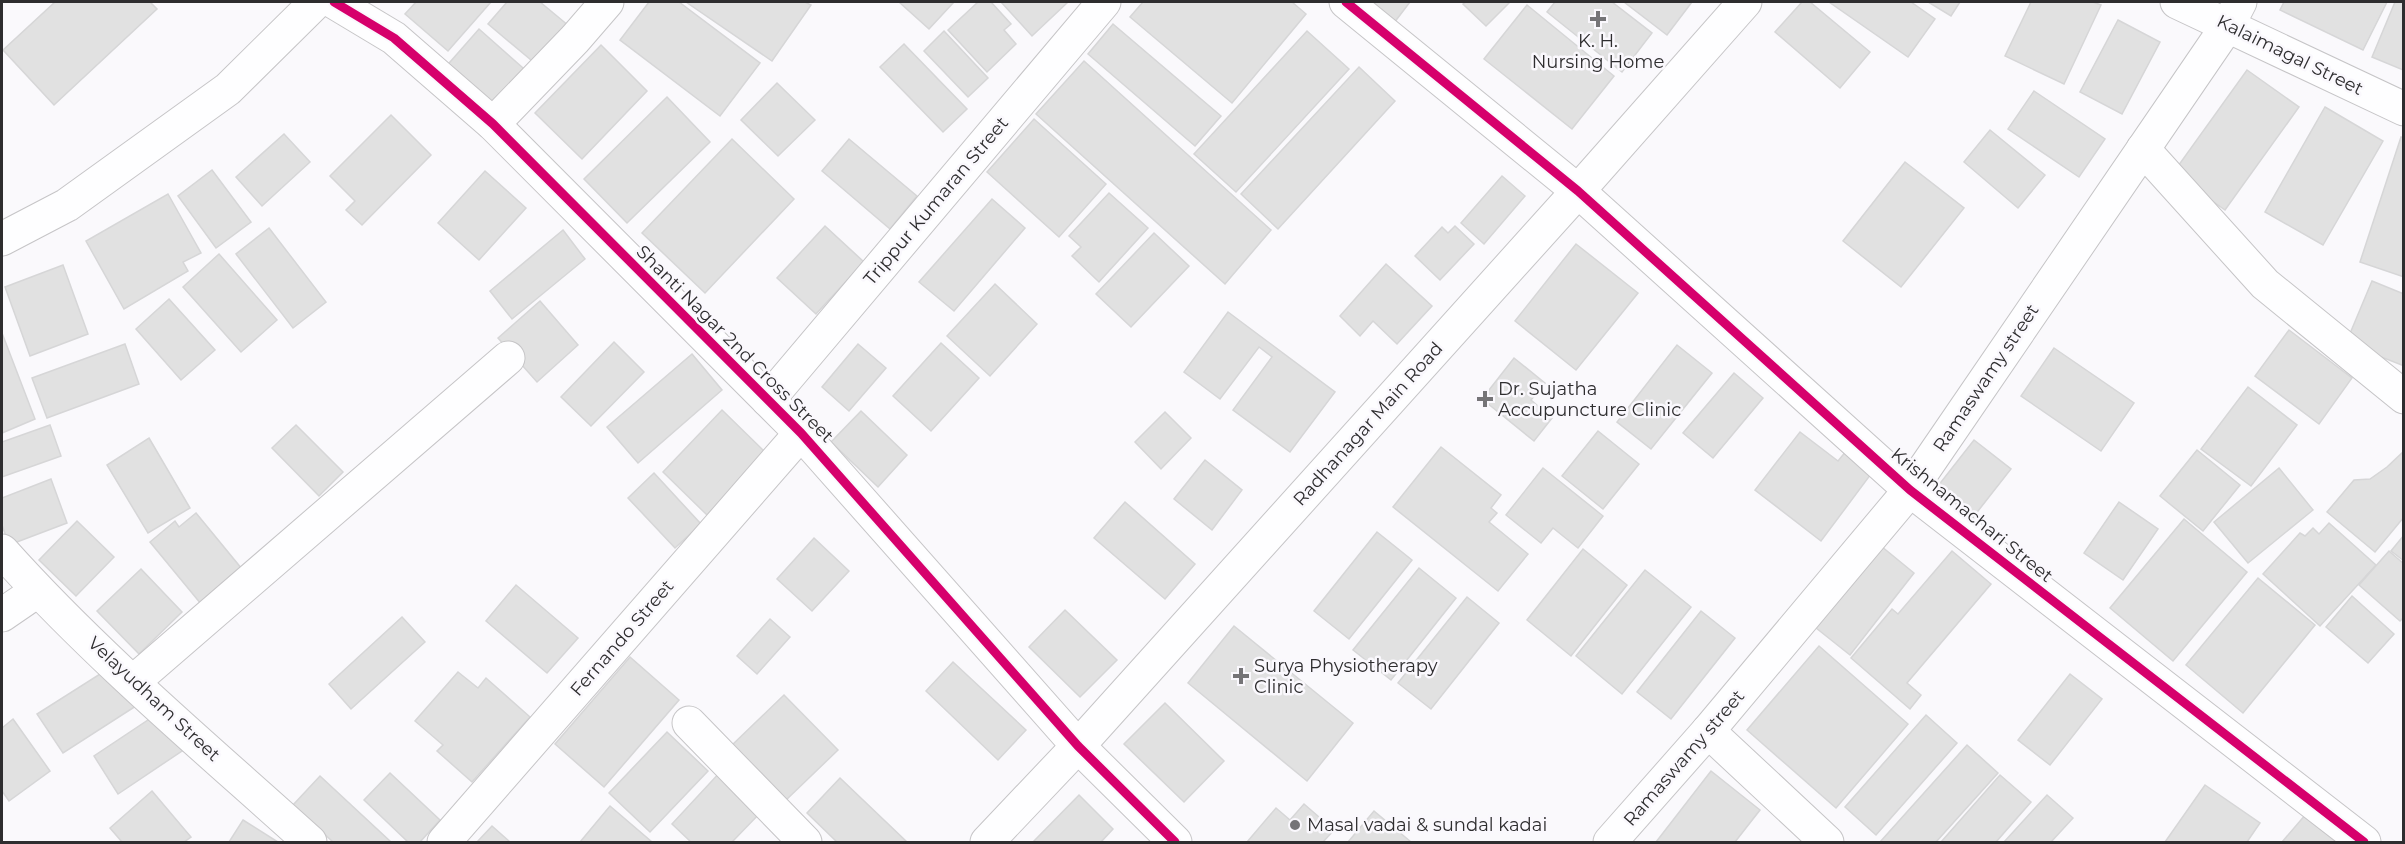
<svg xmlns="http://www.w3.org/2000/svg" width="2405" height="844" viewBox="0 0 2405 844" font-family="Montserrat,sans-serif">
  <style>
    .building { fill: #e1e1e1; stroke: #d6d6d7; stroke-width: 1.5 }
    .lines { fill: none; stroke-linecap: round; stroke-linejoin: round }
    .street-casing { stroke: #c6c5c7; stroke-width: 35 }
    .secondary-casing { stroke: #c6c5c7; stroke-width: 35 }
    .street { stroke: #fefeff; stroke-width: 33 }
    .secondary { stroke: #fefeff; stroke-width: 33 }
    .cycleway-casing { stroke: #faf8fd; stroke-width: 13 }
    .cycleway { stroke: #d6006c; stroke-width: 9 }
    .poi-dot { fill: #757477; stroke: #faf8fd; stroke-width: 2 }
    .labels { text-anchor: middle; stroke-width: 5; stroke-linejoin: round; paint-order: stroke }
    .poi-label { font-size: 18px; fill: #2e2d2f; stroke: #faf8fd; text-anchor: start }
    .street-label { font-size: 18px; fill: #2e2d2f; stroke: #faf8fd }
  </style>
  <rect width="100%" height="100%" fill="#faf9fc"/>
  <!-- building -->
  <g class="building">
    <path d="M55 2H150L157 9 54 105 3 50Z"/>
    <path d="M416 2H491L448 51 405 14Z"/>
    <path d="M507 2H540L569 26 537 65 488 24Z"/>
    <path d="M649 2H679L760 63 720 116 620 40Z"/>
    <path d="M686 2H805L811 5 772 61Z"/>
    <path d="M899 2H954L929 29Z"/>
    <path d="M978 2H991L1011 24 1004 30 1016 44 987 72 948 30Z"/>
    <path d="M1001 2H1068L1032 36Z"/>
    <path d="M1143 2H1292L1306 14 1232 103 1130 17Z"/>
    <path d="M1365 2H1410L1394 23Z"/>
    <path d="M1466 2H1510L1486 26 1463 4Z"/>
    <path d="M1555 2H1612L1652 33 1622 72 1547 12Z"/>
    <path d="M1624 2H1692L1667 35Z"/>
    <path d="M1802 2H1810L1870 52 1840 88 1775 32Z"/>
    <path d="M1829 2H1911L1935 19 1908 57Z"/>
    <path d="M1928 2H1960L1951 16Z"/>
    <path d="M2031 2H2093L2101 5 2064 84 2005 56Z"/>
    <path d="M2284 2H2387L2363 50 2280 10Z"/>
    <path d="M2395 2H2404L2403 70 2372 57Z"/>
    <path d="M1527 5 1614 76 1572 129 1484 59Z"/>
    <path d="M2118 20 2160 42 2122 114 2080 92Z"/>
    <path d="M1113 24 1221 116 1195 146 1088 54Z"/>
    <path d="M479 29 531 75 495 116 443 70Z"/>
    <path d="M944 31 988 78 968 97 924 51Z"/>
    <path d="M1307 31 1349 69 1236 192 1194 154Z"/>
    <path d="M904 44 967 109 943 132 880 67Z"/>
    <path d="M601 45 647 91 582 159 535 113Z"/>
    <path d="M1084 61 1271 230 1225 284 1036 114Z"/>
    <path d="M1359 67 1395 101 1278 229 1241 194Z"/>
    <path d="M2247 70 2299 107 2225 210 2173 173Z"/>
    <path d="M777 83 815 120 778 156 741 120Z"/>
    <path d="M2034 91 2105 139 2079 177 2008 129Z"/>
    <path d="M667 97 710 142 627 223 584 179Z"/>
    <path d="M2325 107 2383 141 2323 245 2265 212Z"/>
    <path d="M391 115 431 155 362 225 346 210 355 201 330 176Z"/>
    <path d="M1034 119 1106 184 1059 237 987 172Z"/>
    <path d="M1990 130 2045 175 2018 208 1964 162Z"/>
    <path d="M284 134 310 162 262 206 236 177Z"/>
    <path d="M2401 137 2404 138V277L2360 262Z"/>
    <path d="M732 139 794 199 705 293 642 233Z"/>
    <path d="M849 139 917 196 890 229 822 171Z"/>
    <path d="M1905 162 1964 208 1901 287 1843 241Z"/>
    <path d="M212 170 251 222 216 248 178 196Z"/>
    <path d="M485 171 526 208 479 260 438 223Z"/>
    <path d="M1502 176 1525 196 1484 244 1461 223Z"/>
    <path d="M1109 193 1148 228 1099 282 1072 256 1081 247 1069 236Z"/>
    <path d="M168 194 201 253 183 262 188 271 124 309 86 241Z"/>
    <path d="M992 199 1025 228 954 311 919 282Z"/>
    <path d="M825 226 864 262 816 314 777 278Z"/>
    <path d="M1455 226 1474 244 1440 280 1415 256 1442 227 1448 233Z"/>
    <path d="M269 228 326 302 293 328 236 254Z"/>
    <path d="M563 230 585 259 512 319 490 291Z"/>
    <path d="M1154 233 1189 266 1131 327 1096 294Z"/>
    <path d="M1576 244 1638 293 1576 370 1515 321Z"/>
    <path d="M219 254 277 320 241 352 183 287Z"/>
    <path d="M1386 264 1432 306 1397 344 1373 321 1360 336 1340 316Z"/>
    <path d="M63 265 88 334 30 356 5 287Z"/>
    <path d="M2372 281 2404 294V366L2346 343Z"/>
    <path d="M995 284 1037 324 990 376 947 336Z"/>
    <path d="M169 299 215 350 181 380 136 329Z"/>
    <path d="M540 301 578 345 537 382 498 338Z"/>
    <path d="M1228 312 1335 392 1290 452 1233 410 1272 357 1259 347 1220 399 1184 372Z"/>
    <path d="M2289 330 2352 378 2319 424 2255 376Z"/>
    <path d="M2 333 35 419 2 433Z"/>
    <path d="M614 342 644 372 591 426 561 397Z"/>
    <path d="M941 343 979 378 931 431 893 396Z"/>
    <path d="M125 344 139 384 47 418 32 378Z"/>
    <path d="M858 344 886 368 849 411 822 387Z"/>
    <path d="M1677 345 1712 373 1651 449 1617 422Z"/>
    <path d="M2054 348 2134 403 2101 451 2021 396Z"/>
    <path d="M692 354 722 390 638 463 607 427Z"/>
    <path d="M1514 358 1545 383 1531 400 1552 418 1534 441 1482 399Z"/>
    <path d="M1734 373 1763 398 1713 458 1683 433Z"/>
    <path d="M2248 387 2297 425 2251 486 2201 449Z"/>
    <path d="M722 410 766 453 707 515 663 472Z"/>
    <path d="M861 411 907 455 878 487 831 442Z"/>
    <path d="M1165 412 1191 438 1161 469 1135 442Z"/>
    <path d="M50 425 61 456 2 477V442Z"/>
    <path d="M296 425 343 472 319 496 272 448Z"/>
    <path d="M1598 431 1639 464 1603 509 1562 476Z"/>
    <path d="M1800 432 1838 461 1851 445 1877 466 1821 541 1755 490Z"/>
    <path d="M149 438 190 508 148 533 107 465Z"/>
    <path d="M1974 440 2011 469 1967 525 1930 496Z"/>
    <path d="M1441 447 1501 495 1491 508 1497 513 1489 522 1528 554 1498 591 1393 507Z"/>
    <path d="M2197 450 2240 485 2203 531 2160 496Z"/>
    <path d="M2404 451V517L2375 552 2327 512 2354 480 2370 479 2387 467Z"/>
    <path d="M1205 460 1242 490 1212 530 1174 499Z"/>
    <path d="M1543 468 1603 516 1578 548 1553 528 1541 543 1506 515Z"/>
    <path d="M2279 468 2313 510 2248 563 2214 522Z"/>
    <path d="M654 473 701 524 675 548 628 498Z"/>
    <path d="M51 479 67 523 9 545 2 525V498Z"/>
    <path d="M1125 502 1195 564 1165 599 1094 538Z"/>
    <path d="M2119 502 2158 529 2123 580 2084 553Z"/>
    <path d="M196 513 242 569 201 604 150 542 175 521 179 527Z"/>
    <path d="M2184 519 2247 572 2173 661 2110 608Z"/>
    <path d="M77 521 114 557 76 596 39 560Z"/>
    <path d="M2329 523 2376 565 2320 626 2263 574 2300 533 2305 536 2313 528 2319 534Z"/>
    <path d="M1377 532 1412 560 1349 639 1314 611Z"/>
    <path d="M2404 535V561L2391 551Z"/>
    <path d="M814 538 849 571 812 611 777 579Z"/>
    <path d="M1881 546 1914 573 1850 655 1816 628Z"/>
    <path d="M1583 549 1627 585 1571 656 1527 620Z"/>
    <path d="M1952 551 1991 584 1907 683 1921 695 1910 709 1851 658 1892 609 1898 614Z"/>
    <path d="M2389 551 2404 564V617L2400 621 2359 585Z"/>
    <path d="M1419 568 1456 598 1391 680 1353 650Z"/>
    <path d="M141 569 182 612 139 654 97 611Z"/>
    <path d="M1645 570 1691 607 1622 694 1576 656Z"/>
    <path d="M2258 578 2315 625 2243 713 2186 665Z"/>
    <path d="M516 585 578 638 547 673 486 621Z"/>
    <path d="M2352 596 2394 634 2368 663 2326 627Z"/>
    <path d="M1467 597 1499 623 1431 709 1398 683Z"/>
    <path d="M1065 610 1117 660 1080 697 1029 647Z"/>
    <path d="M1701 611 1735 638 1671 719 1637 692Z"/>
    <path d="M402 617 425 642 351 709 329 684Z"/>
    <path d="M770 619 790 637 757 674 737 656Z"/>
    <path d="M1234 626 1353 723 1307 781 1188 683Z"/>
    <path d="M1819 646 1908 724 1836 808 1747 730Z"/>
    <path d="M630 657 679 700 604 787 555 744Z"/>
    <path d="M953 662 1026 730 998 760 926 691Z"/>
    <path d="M111 667 136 706 63 753 37 714Z"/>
    <path d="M458 672 478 688 486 678 530 717 472 782 437 751 443 745 415 721Z"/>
    <path d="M2070 674 2102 699 2050 765 2018 740Z"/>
    <path d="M784 695 838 750 784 802 730 747Z"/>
    <path d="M1165 703 1224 761 1184 802 1124 744Z"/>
    <path d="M160 712 185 749 118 794 94 756Z"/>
    <path d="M1926 715 1957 743 1876 835 1845 807Z"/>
    <path d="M13 719 50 771 9 801 2 791V728Z"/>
    <path d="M667 732 708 771 650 832 609 793Z"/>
    <path d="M1967 745 1998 773 1936 842H1880Z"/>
    <path d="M722 770 763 810 732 842H691L672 824Z"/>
    <path d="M1711 771 1760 810 1735 842H1656Z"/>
    <path d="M390 773 440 820 420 842H408L364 800Z"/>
    <path d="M2000 775 2031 802 1996 842H1941Z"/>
    <path d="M320 776 391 842H333L293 805Z"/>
    <path d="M840 778 907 842H837L807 813Z"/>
    <path d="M2205 785 2260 823 2247 842H2165Z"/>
    <path d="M152 791 191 837 184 842H122L110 828Z"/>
    <path d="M1079 795 1113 829 1101 842H1033Z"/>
    <path d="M2047 795 2073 818 2051 842H2004Z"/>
    <path d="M1304 804 1334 830 1323 842H1247L1276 808 1290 820Z"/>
    <path d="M610 806 652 842H580Z"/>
    <path d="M1374 811 1411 842H1348Z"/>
    <path d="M2306 814 2341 842H2282Z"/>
    <path d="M243 820 278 842H229Z"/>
    <path d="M492 826 510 842H477Z"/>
  </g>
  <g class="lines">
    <defs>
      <g id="street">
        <path d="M1346 2 1578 191 1910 490 2364 842"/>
        <path d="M2177 2 2404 109"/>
        <path d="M493 124 575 39 607 2"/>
        <path d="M2143 149 2265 284 2404 397"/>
        <path d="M768 400 1104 2"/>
        <path d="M2 551C96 656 206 748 310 842"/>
        <path d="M2 615 37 591"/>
        <path d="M133 682 508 358"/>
        <path d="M689 723 805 842"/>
        <path d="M1708 731 1827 842"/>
        <path d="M444 842 801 433"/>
        <path d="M987 842 1078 746"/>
        <path d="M1610 842 1708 731 1910 490 2228 25 2240 2"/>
      </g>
      <g id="secondary">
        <path d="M334 2 394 38 493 124 801 433 1078 746 1175 842"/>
        <path d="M2 239 67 205 228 89 316 2"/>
        <path d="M1078 746 1578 191 1745 2"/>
      </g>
    </defs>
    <!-- street casing -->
    <use href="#street" class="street-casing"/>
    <!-- secondary casing -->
    <use href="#secondary" class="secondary-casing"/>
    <!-- street -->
    <use href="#street" class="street"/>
    <!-- secondary -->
    <use href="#secondary" class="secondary"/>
    <defs>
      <g id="cycleway">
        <path d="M334 2 394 38 493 124 801 433 1078 746 1175 842"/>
        <path d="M1346 2 1578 191 1910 490 2364 842"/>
      </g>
    </defs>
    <!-- cycleway casing -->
    <use href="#cycleway" class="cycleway-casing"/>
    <!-- cycleway -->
    <use href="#cycleway" class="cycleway"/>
  </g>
  <!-- markers -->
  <g class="poi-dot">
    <path d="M1595 10h6v6h6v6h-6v6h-6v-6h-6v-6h6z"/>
    <path d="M1482 390h6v6h6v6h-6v6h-6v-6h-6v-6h6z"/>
    <path d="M1238 667h6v6h6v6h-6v6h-6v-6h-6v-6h6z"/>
    <circle cx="1295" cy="825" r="6"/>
  </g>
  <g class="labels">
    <!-- poi labels -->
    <g class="poi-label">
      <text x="1598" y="47" text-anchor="middle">K. H.<tspan x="1598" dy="21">Nursing Home</tspan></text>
      <text x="1498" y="395">Dr. Sujatha<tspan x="1498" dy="21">Accupuncture Clinic</tspan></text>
      <text x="1254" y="672">Surya Physiotherapy<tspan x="1254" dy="21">Clinic</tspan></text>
      <text x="1307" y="831">Masal vadai &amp; sundal kadai</text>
    </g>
    <!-- street labels -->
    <g class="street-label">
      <text transform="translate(2290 55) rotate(26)" y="6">Kalaimagal Street</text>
      <text transform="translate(936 201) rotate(-50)" y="6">Trippur Kumaran Street</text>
      <text transform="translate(735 344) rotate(45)" y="6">Shanti Nagar 2nd Cross Street</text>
      <text transform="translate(1986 378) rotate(-56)" y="6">Ramaswamy street</text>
      <text transform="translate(1368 424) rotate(-48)" y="6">Radhanagar Main Road</text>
      <text transform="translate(1972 515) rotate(39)" y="6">Krishnamachari Street</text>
      <text transform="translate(622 638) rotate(-49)" y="6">Fernando Street</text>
      <text transform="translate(154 699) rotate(43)" y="6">Velayudham Street</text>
      <text transform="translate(1684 758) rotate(-49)" y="6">Ramaswamy street</text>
    </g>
  </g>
  <!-- border -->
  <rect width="2405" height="844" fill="none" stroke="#2e2d2f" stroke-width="6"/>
</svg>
